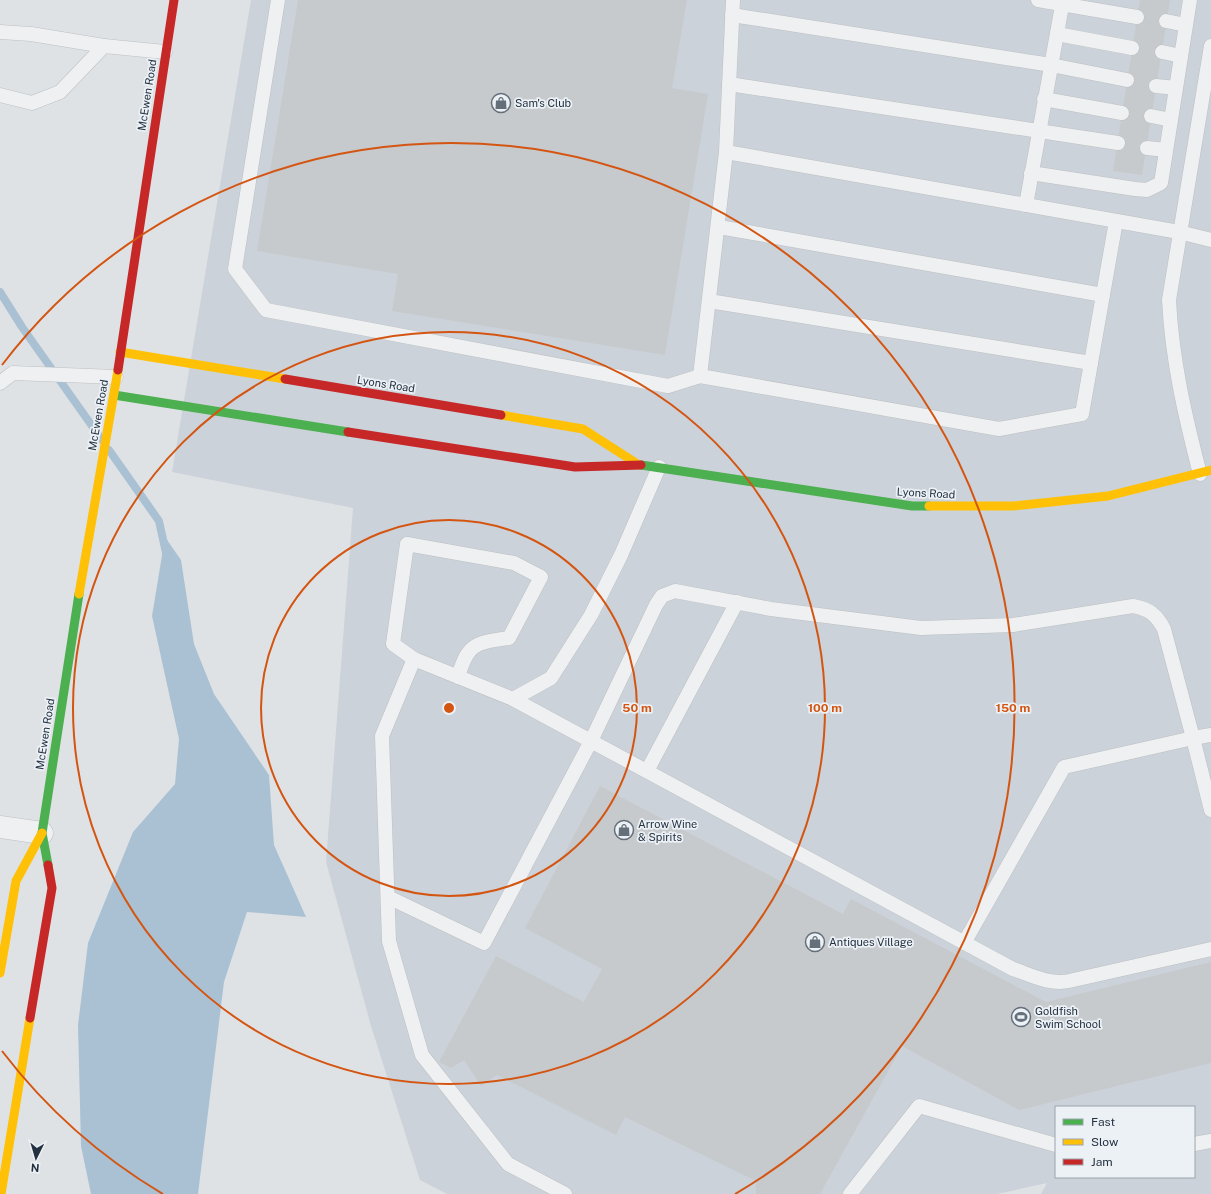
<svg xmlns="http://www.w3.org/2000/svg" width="1211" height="1194" viewBox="0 0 1211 1194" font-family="'Public Sans',sans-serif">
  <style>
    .built { fill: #ccd2d9; fill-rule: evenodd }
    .water { fill: #aac1d4 }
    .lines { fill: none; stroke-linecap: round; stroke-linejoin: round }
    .stream { stroke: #aac1d4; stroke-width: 8 }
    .building { fill: #c7cacd }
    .lane-casing { stroke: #bdc0c3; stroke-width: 15 }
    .street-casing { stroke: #bdc0c3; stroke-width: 23 }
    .lane { stroke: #eef0f2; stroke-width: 14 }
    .street { stroke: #eef0f2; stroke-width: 22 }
    .fast { stroke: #4caf50; stroke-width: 9 }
    .slow { stroke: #ffc107; stroke-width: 9 }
    .jam { stroke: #c62828; stroke-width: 9 }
    .ring { fill: none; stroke: #d45511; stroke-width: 2 }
    .labels { text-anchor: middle; stroke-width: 3.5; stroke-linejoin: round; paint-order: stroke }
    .street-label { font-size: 11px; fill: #243140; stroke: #ecf1f6 }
    .poi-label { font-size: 11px; fill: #243140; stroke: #ecf1f6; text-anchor: start }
    .centre { fill: #d45511; stroke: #ecf1f6; stroke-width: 2 }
    .ring-label { font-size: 12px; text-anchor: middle; font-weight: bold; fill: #d45511; stroke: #ecf1f6; stroke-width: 3.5; stroke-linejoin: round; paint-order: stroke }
  </style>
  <rect width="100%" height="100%" fill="#dfe2e5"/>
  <!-- built -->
  <path class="built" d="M251 0H1211V1194H1041L1047 1183 997 1194H447L420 1180 371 1026 326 862 353 508 172 472ZM1056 1107H1194V1177H1056Z"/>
  <!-- water -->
  <path class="water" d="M165 537 181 560 194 644 214 694 269 775 274 845 306 917 247 912 224 982 198 1194H91L81 1146 78 1025 88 943 133 832 175 784 179 739 152 616Z"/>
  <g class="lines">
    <!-- stream -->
    <g class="stream">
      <path d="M0 292 22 327 102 440"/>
      <path d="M109 450 159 521 166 553"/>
    </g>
  </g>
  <!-- building -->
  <g class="building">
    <path d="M298 0H687L672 88 708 94 665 355 392 311 398 274 257 251Z"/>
    <path d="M1140 0H1170L1142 175 1113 171Z"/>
    <path d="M600 786 843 914 851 899 1046 1002 1211 962V1063L1019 1110 902 1046 820 1194H756V1181L625 1117 616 1135 497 1075 481 1086 464 1060 451 1068 439 1062 496 956 584 1002 602 969 525 928Z"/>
  </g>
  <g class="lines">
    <defs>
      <g id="lane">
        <path d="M278 0 235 269 266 310 668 386 700 376 999 429 1082 414 1116 221"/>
        <path d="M733 0 726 152 1179 232 1211 240"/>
        <path d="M1038 0 1137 17"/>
        <path d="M732 15 1051 65 1127 80"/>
        <path d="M1166 21 1186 25"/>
        <path d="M0 32 31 34 104 46 165 52"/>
        <path d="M1057 34 1132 48"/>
        <path d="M1162 52 1181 56"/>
        <path d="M729 84 1118 143"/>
        <path d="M1156 86 1176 88"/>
        <path d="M0 95 32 103 60 92 104 46"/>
        <path d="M1044 99 1122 113"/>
        <path d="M1151 116 1171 120"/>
        <path d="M1147 148 1166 150"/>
        <path d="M1031 173 1135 189 1147 190 1161 183 1190 0"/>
        <path d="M1026 205 1063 0"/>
        <path d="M719 227 1103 295"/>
        <path d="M709 301 1091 363"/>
        <path d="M700 376 726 152"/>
        <path d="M0 383 13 373 116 377"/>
        <path d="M1200 474C1185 416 1172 360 1169 300L1211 46"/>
        <path d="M414 659 393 644 407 544 514 563 541 577 509 638C475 643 468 643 458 677"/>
        <path d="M513 699 1013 969C1031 975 1049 985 1069 981L1211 949"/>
        <path d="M1211 735 1193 738 1211 810"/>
        <path d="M647 771 737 602"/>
        <path d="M388 897 484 943 591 741 656 605 662 596 675 591 771 609 921 628 1013 625 1133 606C1149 609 1156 614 1164 629L1193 738 1064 767 964 943"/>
        <path d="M1194 1144 1211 1141"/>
        <path d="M565 1194 508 1164 422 1055 389 941 382 736 414 659 513 699 551 678 591 615 621 555 659 467"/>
        <path d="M850 1194 919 1106 1056 1145"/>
      </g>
      <path id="street" d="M0 827 42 833"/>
    </defs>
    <!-- lane casing -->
    <use href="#lane" class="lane-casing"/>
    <!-- street casing -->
    <use href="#street" class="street-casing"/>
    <!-- lane -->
    <use href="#lane" class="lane"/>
    <!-- street -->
    <use href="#street" class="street"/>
    <!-- fast -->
    <g class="fast">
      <path d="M114 395 348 432"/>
      <path d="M641 465 912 506H929"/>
      <path d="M48 865 42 833 79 594"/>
    </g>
    <!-- slow -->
    <g class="slow">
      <path d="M120 352 285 379"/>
      <path d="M501 415 583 429 639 465"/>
      <path d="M929 506H1013L1108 496 1211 470"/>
      <path d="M79 594 118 370"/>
      <path d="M0 973 16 881 42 833"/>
      <path d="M1 1194 30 1018"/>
    </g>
    <!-- jam -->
    <g class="jam">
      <path d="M118 370 174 0"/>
      <path d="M285 379 501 415"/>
      <path d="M348 432 575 467 641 465"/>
      <path d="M30 1018 52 888 48 865"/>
    </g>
  </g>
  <!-- distance rings -->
  <g class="ring">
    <circle cx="449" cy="708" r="188"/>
    <circle cx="449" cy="708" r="376"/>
    <path d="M163 1194A564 564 0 0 1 2 1051M2 365A564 564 0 1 1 735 1194"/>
  </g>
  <!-- icons -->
  <defs>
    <symbol id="shop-ring" viewBox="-11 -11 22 22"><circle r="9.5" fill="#ecf1f6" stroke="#656f7a" stroke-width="1.5"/><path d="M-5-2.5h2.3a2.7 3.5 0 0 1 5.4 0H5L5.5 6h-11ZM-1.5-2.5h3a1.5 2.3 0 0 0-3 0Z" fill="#656f7a"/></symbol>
    <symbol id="stadium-ring" viewBox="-11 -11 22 22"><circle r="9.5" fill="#ecf1f6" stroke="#656f7a" stroke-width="1.5"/><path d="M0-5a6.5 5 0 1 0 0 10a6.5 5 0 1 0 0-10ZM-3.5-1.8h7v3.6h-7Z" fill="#656f7a"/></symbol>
  </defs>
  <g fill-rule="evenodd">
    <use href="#shop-ring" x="490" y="92" width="22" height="22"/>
    <use href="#shop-ring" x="613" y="819" width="22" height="22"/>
    <use href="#shop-ring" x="804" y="931" width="22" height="22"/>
    <use href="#stadium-ring" x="1010" y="1006" width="22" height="22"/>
  </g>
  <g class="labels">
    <!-- street labels -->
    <g class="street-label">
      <text transform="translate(147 95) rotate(-81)" y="4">McEwen Road</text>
      <text transform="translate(386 384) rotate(9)" y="4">Lyons Road</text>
      <text transform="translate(98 415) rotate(-80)" y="4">McEwen Road</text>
      <text transform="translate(926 493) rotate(3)" y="4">Lyons Road</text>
      <text transform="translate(45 734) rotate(-81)" y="4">McEwen Road</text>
    </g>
    <!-- poi labels -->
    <g class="poi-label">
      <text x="515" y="107">Sam's Club</text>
      <text x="638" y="828">Arrow Wine<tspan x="638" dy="13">&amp; Spirits</tspan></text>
      <text x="829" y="946">Antiques Village</text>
      <text x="1035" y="1015">Goldfish<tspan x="1035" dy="13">Swim School</tspan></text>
    </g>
  </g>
  <circle cx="449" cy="708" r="6" class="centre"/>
  <g class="ring-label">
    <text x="637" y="712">50 m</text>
    <text x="825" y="712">100 m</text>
    <text x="1013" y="712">150 m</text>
  </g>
  <!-- legend -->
  <rect x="1055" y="1106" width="140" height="72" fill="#ecf1f6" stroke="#9ca4ad"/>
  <rect x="1063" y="1119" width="20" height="6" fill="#4caf50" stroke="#9ca4ad"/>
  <text x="1091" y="1126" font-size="12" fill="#243140">Fast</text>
  <rect x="1063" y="1139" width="20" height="6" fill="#ffc107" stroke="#9ca4ad"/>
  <text x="1091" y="1146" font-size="12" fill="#243140">Slow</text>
  <rect x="1063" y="1159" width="20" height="6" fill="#c62828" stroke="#9ca4ad"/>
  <text x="1091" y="1166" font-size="12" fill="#243140">Jam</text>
  <!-- north arrow -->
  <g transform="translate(36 1158) rotate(185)" stroke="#ecf1f6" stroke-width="3" paint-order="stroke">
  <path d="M0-3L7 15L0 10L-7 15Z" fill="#243140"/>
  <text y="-6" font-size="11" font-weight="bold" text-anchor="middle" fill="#243140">N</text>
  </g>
</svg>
